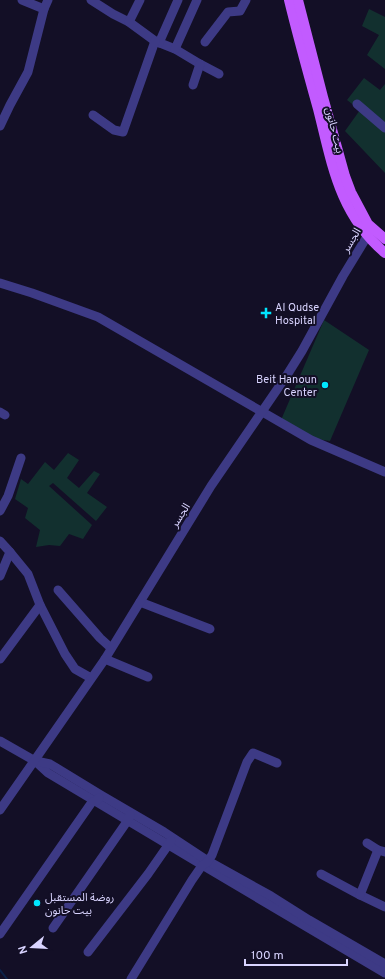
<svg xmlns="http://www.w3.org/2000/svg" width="385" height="979" viewBox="0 0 385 979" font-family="Overpass,'Noto Sans Arabic',sans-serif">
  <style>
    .green { fill: #12302f }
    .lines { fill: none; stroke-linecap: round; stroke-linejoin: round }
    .stream { stroke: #0c2248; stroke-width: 2 }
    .minor { stroke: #3d3a85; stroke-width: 9 }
    .major { stroke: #c25bff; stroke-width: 10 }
    .poi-dot { fill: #00e5ff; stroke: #130f26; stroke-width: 1.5 }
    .labels { text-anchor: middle; stroke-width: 4; stroke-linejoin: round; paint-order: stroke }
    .street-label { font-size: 11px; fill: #d9d4ff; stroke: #130f26 }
    .poi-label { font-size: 11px; fill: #d9d4ff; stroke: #130f26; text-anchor: start }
  </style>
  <rect width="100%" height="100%" fill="#130f26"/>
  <!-- green -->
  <g class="green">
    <path d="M369 9 385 17V69L367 55 379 35 362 26Z"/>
    <path d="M364 78 380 90 385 84V173L345 131 360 110 347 100Z"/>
    <path d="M324 320 369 350 330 441 316 439 281 420Z"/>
    <path d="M68 453 79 460 67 478 79 488 94 471 100 474 87 493 107 507 96 521 53 483 49 486 92 525 83 539 69 534 60 546 49 545 36 547 40 530 25 518 28 508 15 499 21 479 28 484 45 462 54 470Z"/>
  </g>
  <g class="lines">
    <!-- stream -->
    <path class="stream" d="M0 970 7 979"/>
    <!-- minor -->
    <g class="minor">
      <path d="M22 0 44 9"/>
      <path d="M91 0 113 14 129 22 155 41 175 49 200 64 219 74"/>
      <path d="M129 22 140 0"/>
      <path d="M205 42 228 12 240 11 246 0"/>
      <path d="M159 43 178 0"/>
      <path d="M175 49 197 0"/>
      <path d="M193 85 200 64"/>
      <path d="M357 104 385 128"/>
      <path d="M93 115 114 130 123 132 155 41"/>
      <path d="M0 126 10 105 28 72 44 9 48 0"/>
      <path d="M0 283 32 293 98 317 311 440 385 472"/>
      <path d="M0 412 5 415"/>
      <path d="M0 511 8 496 21 458"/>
      <path d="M0 541 10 552 0 576"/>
      <path d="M10 552 28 574 40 605 65 654 75 669 91 678"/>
      <path d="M58 590 100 638 111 648"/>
      <path d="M140 602 210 629"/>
      <path d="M0 659 40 605"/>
      <path d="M105 659 148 677"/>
      <path d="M0 741 35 761 48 773 197 862 385 973"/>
      <path d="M36 761 50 764 101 795 164 832 208 861 271 896 309 920 385 964"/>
      <path d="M0 810 105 659 211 486 287 375 302 351 343 276 371 230"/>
      <path d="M367 843 378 850"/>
      <path d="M321 874 360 895 385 907"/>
      <path d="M360 895 378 850 385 852"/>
      <path d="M53 928 126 823 130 815"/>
      <path d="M0 934 92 802 96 801 99 798"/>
      <path d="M88 952 148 874 171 841"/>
      <path d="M131 979 192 880 201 867 208 861 212 855 247 762 253 753 277 763"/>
    </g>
    <!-- major -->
    <g class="major">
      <path d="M289 0C298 37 308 73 318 109 332 164 339 214 385 253"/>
      <path d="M298 0 323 97 345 176 351 192 368 224 385 239"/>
    </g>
  </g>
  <!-- markers -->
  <g class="poi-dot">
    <path d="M264 307h4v4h4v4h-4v4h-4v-4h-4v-4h4z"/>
    <circle cx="325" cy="385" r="4"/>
    <circle cx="37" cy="903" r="4"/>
  </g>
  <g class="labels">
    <!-- street labels -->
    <g class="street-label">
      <text transform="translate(335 130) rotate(76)" y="4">بيت حانون</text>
      <text transform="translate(351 240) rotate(-59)" y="4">الجسر</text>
      <text transform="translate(180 515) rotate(-58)" y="4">الجسر</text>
    </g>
    <!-- poi labels -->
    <g class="poi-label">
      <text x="275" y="311">Al Qudse<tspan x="275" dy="13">Hospital</tspan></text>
      <text x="317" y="383" text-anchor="end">Beit Hanoun<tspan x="317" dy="13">Center</tspan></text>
      <text x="45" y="901">روضة المستقبل<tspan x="45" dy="13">بيت حانون</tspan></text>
    </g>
  </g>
  <!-- north arrow -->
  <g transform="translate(32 947) rotate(252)" stroke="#130f26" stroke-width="3" paint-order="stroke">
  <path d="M0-3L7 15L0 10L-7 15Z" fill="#d9d4ff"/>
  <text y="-6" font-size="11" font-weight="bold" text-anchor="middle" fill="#d9d4ff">N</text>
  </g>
  <!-- scale -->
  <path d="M245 959v6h102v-6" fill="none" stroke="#d9d4ff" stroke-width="2"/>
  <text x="251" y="959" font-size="12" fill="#d9d4ff" stroke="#130f26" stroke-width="3" paint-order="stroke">100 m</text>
</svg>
